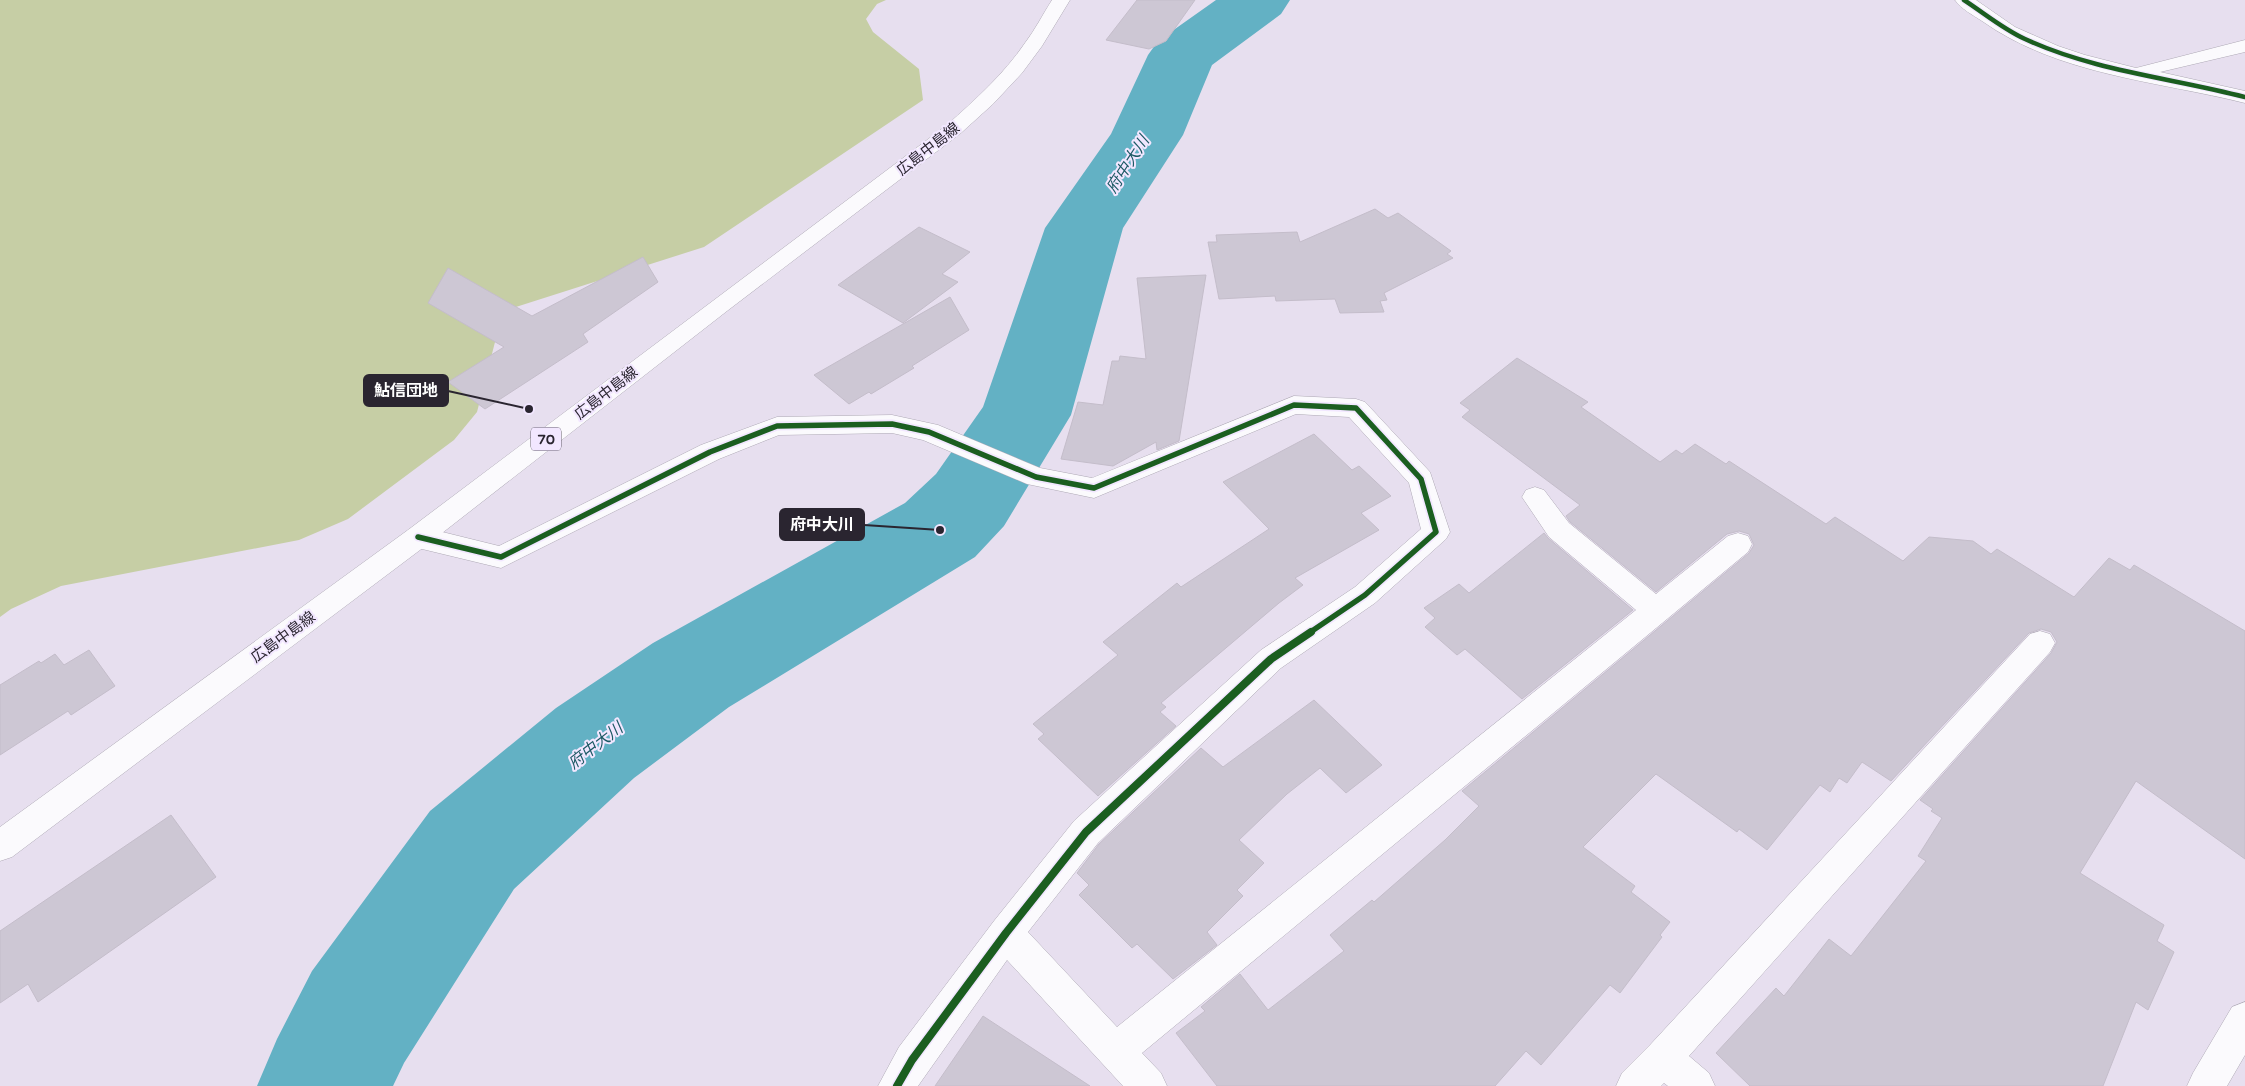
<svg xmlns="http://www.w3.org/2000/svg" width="2245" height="1086" viewBox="0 0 2245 1086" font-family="'Varela Round','Noto Sans JP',sans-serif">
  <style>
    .green { fill: #c6cea5 }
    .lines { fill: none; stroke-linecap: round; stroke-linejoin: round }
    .river { fill: #63b1c4; fill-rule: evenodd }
    .building { fill: #cdc7d4; stroke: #c4bdca }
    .minor-casing { stroke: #aea9b5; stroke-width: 1 }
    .major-casing { stroke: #aea9b5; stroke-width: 1 }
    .minor { fill: #fbfafd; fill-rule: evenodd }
    .major { fill: #fbfafd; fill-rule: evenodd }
    .cycleway-far2-casing { stroke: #f2e7ff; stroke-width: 7 }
    .cycleway-far1-casing { stroke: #f2e7ff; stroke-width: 9 }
    .cycleway-casing { stroke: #f2e7ff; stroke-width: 11 }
    .cycleway-far2 { stroke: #1b5e20; stroke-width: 4.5 }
    .cycleway-far1 { stroke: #1b5e20; stroke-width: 5.5 }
    .cycleway { stroke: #1b5e20; stroke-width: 8 }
    .labels { text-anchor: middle; stroke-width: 4; stroke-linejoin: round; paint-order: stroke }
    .shield { fill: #f2e7ff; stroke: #665f6e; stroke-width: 1 }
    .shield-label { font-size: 14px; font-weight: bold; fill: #2a2530 }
    .street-label { font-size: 15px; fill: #2a2530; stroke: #f2e7ff }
    .water-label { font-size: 16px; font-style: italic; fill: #1c5964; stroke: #f2e7ff }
    .leader { fill: none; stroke: #2a2530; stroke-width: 2 }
    .callout-dot { fill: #2a2530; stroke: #f2e7ff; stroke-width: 2 }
    .callout { fill: #2a2530; stroke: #2a2530; stroke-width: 2 }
    .callout-label { font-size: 16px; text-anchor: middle; font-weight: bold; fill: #fff }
  </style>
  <rect width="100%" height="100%" fill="#e7dfef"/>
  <!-- green -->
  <path class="green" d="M0 0H886L877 4 866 19 873 32 919 69 923 100 704 247 503 311 477 412 454 440 348 519 299 540 61 586 11 609 0 617Z"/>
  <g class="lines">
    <!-- river -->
    <path class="river" d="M1216 0H1290L1281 14 1212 65 1183 135 1123 228 1071 415 1004 526 975 557 729 707 634 778 514 889 404 1063 393 1086H257L277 1039 312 971 430 811 556 708 653 643 905 503 936 474 983 407 1045 228 1111 134 1148 55 1158 41Z"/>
  </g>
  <!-- building -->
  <g class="building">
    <path d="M1137 0H1195L1166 41 1149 49 1106 40Z"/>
    <path d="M1375 209 1388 218 1398 213 1451 251 1447 254 1453 258 1384 293 1387 300 1380 301 1384 312 1340 313 1335 299 1276 301 1275 296 1219 299 1208 242H1217L1216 235 1297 232 1300 242Z"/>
    <path d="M919 227 970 252 942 274 958 282 903 323 838 285Z"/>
    <path d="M643 257 658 282 583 334 588 342 485 409 448 382 504 347 428 303 448 268 532 316Z"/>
    <path d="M1206 275 1179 441 1157 450 1156 442 1113 466 1061 459 1078 402 1103 405 1112 361H1119L1120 356 1146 359 1137 278Z"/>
    <path d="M950 297 969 330 912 366 914 368 871 394 869 392 849 404 814 375Z"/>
    <path d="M1517 358 1588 402 1581 407 1660 462 1676 450 1682 454 1695 444 1726 464 1729 461 1826 524 1835 517 1903 561 1929 537 1973 541 1991 554 1997 549 2074 597 2109 558 2130 570 2134 565 2245 631V859L2136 781 2080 873 2164 925 2157 941 2174 952 2148 1010 2136 1002 2103 1086H1750L1716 1053 1776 988 1784 996 1829 939 1851 956 1926 861 1918 856 1942 818 1931 811 1933 809 1920 800 2051 653 2057 642 2051 632 2041 629 2029 633 1891 781 1862 762 1847 783 1839 778 1830 792 1820 785 1767 850 1739 829 1737 832 1656 774 1583 847 1635 886 1631 892 1670 922 1660 935 1662 937 1620 993 1610 985 1541 1065 1526 1051 1495 1086H1217L1176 1033 1205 1011 1201 1007 1240 974 1268 1010 1344 951 1330 935 1372 900 1374 902 1445 840 1479 806 1462 791 1749 553 1754 545 1749 534 1739 531 1727 534 1656 592 1570 522 1566 516 1580 505 1462 417 1470 410 1460 403Z"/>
    <path d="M1314 434 1352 470 1359 466 1391 496 1361 513 1379 530 1295 578 1303 585 1279 603 1161 703 1166 707 1160 712 1176 726 1098 796 1038 739 1044 734 1033 724 1118 655 1103 642 1177 583 1181 587 1269 529 1223 482Z"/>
    <path d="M1544 533 1548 538 1633 610 1522 699 1465 649 1457 655 1425 627 1435 618 1424 608 1459 584 1469 593Z"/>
    <path d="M89 650 115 686 71 715 68 711 0 755V685L39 661 41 663 55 654 64 665Z"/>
    <path d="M1314 700 1382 765 1346 793 1320 768 1287 794 1239 840 1264 863 1237 890 1243 896 1207 932 1217 945 1173 979 1137 944 1132 948 1079 895 1089 885 1077 873 1099 844 1201 748 1223 767Z"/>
    <path d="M171 815 216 877 38 1002 28 984 0 1003V931Z"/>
    <path d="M983 1016 1090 1086H935Z"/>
  </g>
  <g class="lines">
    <defs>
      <g id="minor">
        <path d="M1955 0H1976L2015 27 2058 46 2085 55 2136 68 2245 40V52L2160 72 2245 91V103C2157 81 2058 75 1982 21 1973 15 1961 9 1955 0Z"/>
        <path d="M1294 396 1356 399 1365 402 1430 472 1450 532 1446 539 1375 603 1281 668 1098 843 1028 932 1117 1027 1636 610 1549 537 1522 497 1526 490 1535 487 1544 490 1569 523 1656 594 1728 536 1738 533 1748 536 1752 544 1748 552 1667 619 1142 1053 1161 1073 1167 1086H1123L1007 960 918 1086H878L899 1047 994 921 1074 821 1261 650 1355 587 1421 529 1409 483 1349 417 1296 414 1094 498 1027 484 923 440 892 433 779 435 719 459 501 568 418 548 408 544 404 537 408 530 418 526 499 546 701 445 777 417 892 415 938 425 1040 468 1092 478Z"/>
        <path d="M2040 631 2050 634 2055 643 2050 652 1689 1056 1709 1073 1715 1086H1668L1664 1083 1661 1086H1616L1622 1073 1650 1045 2030 634Z"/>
        <path d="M2245 1002V1055L2227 1086H2187L2193 1073 2232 1007Z"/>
      </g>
      <path id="major" d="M1052 0H1070L1042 46 1022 73 993 104 961 133 727 311 428 544 12 857 0 861V827L408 530 947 125C975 100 1004 74 1025 43 1035 30 1043 14 1052 0Z"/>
    </defs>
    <!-- minor casing -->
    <use href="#minor" class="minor-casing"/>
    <!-- major casing -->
    <use href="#major" class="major-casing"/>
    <!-- minor -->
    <use href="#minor" class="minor"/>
    <!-- major -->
    <use href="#major" class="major"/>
    <defs>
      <path id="cycleway-far2" d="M1964 0C1984 13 2003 29 2025 39 2094 71 2172 78 2245 97"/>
      <path id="cycleway-far1" d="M418 537 501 557 710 452 777 426 892 424 929 432 1036 477 1094 488 1294 405 1356 408 1421 479 1436 532 1365 595 1309 633"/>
      <path id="cycleway" d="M897 1086 912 1060 1006 933 1086 832 1271 659 1311 632"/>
    </defs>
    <!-- cycleway-far2 casing -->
    <use href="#cycleway-far2" class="cycleway-far2-casing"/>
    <!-- cycleway-far1 casing -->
    <use href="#cycleway-far1" class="cycleway-far1-casing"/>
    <!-- cycleway casing -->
    <use href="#cycleway" class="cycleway-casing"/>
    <!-- cycleway-far2 -->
    <use href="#cycleway-far2" class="cycleway-far2"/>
    <!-- cycleway-far1 -->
    <use href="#cycleway-far1" class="cycleway-far1"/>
    <!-- cycleway -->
    <use href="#cycleway" class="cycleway"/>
  </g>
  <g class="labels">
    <!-- shield labels -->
    <rect class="shield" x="531" y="427.5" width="30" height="23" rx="4"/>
    <g class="shield-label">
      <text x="546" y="444">70</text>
    </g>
    <!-- street labels -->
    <g class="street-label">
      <text transform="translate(928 149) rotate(-38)" y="5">広島中島線</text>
      <text transform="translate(606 393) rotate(-38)" y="5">広島中島線</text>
      <text transform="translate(283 637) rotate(-36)" y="5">広島中島線</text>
    </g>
    <!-- water labels -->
    <g class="water-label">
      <text transform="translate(1127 164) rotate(-57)" y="6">府中大川</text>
      <text transform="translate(595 745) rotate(-38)" y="6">府中大川</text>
    </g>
  </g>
  <!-- callouts -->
  <path class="leader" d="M529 409L448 391M940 530L864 525"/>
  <g class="callout-dot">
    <circle cx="529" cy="409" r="5"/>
    <circle cx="940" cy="530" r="5"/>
  </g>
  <g class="callout">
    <rect x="364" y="375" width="84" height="31" rx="5"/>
    <rect x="780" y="509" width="84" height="31" rx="5"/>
  </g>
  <g class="callout-label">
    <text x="406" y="396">鮎信団地</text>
    <text x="822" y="530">府中大川</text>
  </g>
</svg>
